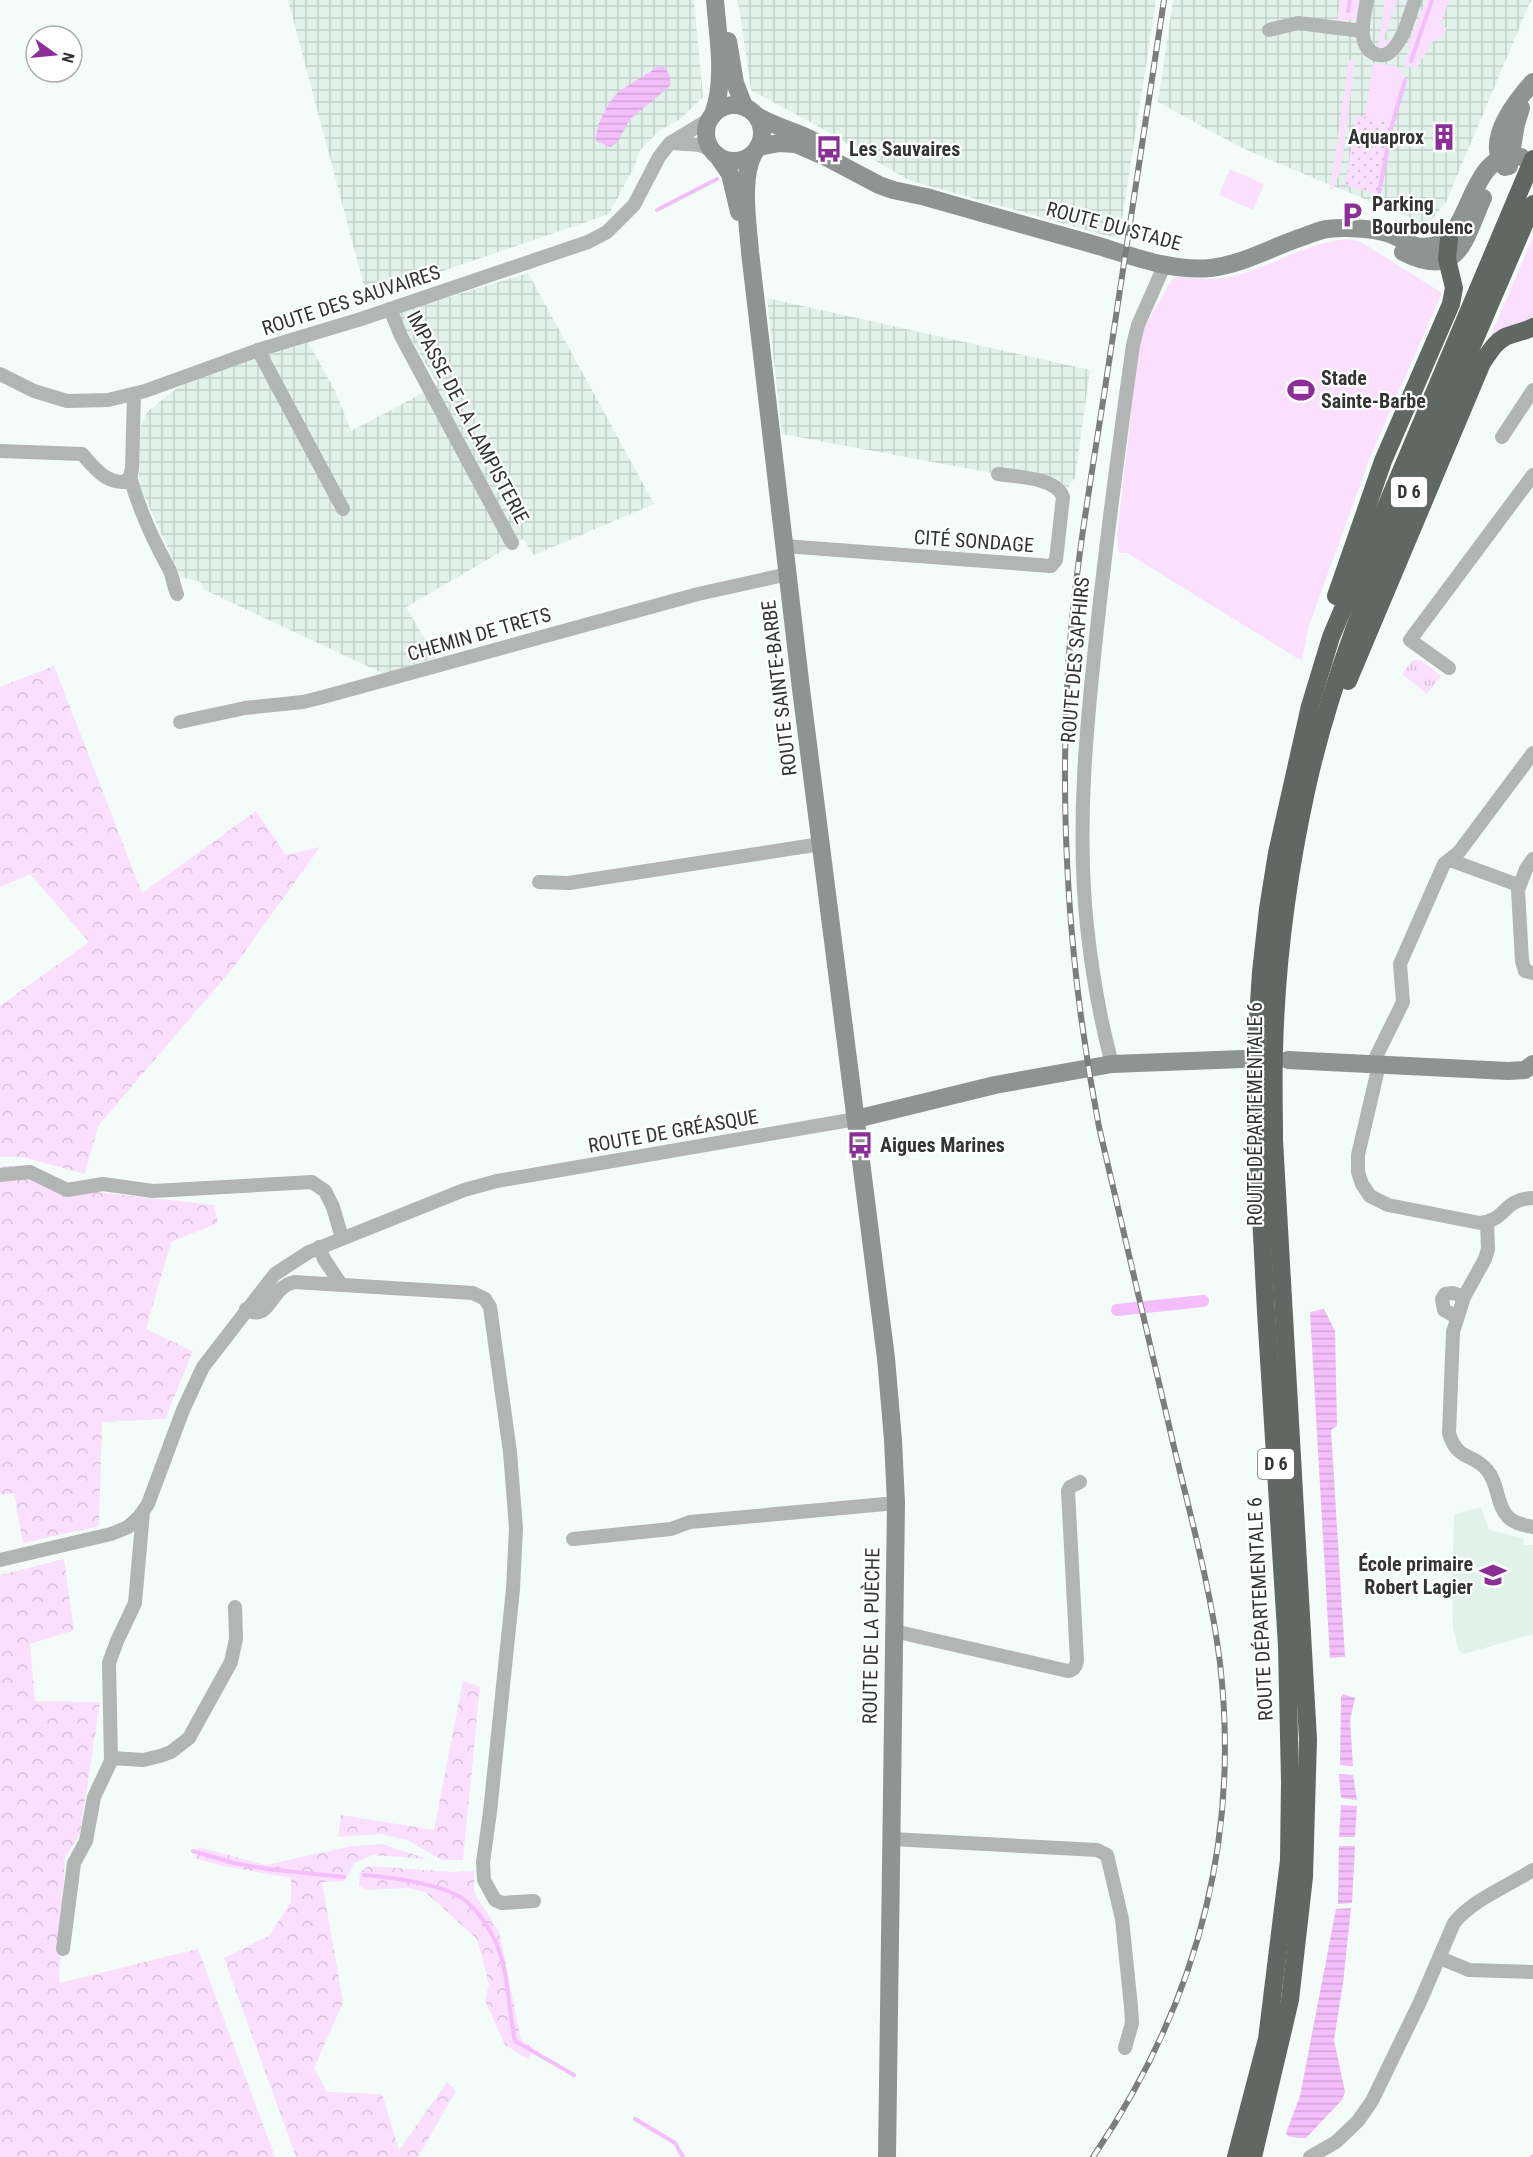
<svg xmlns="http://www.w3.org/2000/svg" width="1533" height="2157" viewBox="0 0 1533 2157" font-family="'Roboto Condensed',sans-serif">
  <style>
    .built { fill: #e1f2ea }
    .industrial { fill: url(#industrial-grid) }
    .grass { fill: #fadffe }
    .forest { fill: url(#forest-crowns) }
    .park { fill: url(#park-tufts) }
    .garden { fill: url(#garden-dots) }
    .water { fill: url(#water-rules) }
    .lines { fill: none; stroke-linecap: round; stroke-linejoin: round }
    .stream { stroke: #f4bdfb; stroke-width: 4 }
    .canal { stroke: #f4bdfb; stroke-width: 12 }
    .street { stroke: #b1b5b3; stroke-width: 14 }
    .secondary { stroke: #8e9491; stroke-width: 18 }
    .highway { stroke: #606864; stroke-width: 18 }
    .rail-casing { stroke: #7a7f7d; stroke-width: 6 }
    .rail { stroke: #fff; stroke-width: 4; stroke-dasharray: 11; stroke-linecap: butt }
    .highway-bridge { stroke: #606864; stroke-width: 18 }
    .labels { text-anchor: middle; stroke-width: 4.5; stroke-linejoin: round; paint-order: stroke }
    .shield { fill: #fff; stroke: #707271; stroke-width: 1.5 }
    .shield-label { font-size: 18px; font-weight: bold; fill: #323534 }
    .poi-label { font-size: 20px; font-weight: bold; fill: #323534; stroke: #fff; text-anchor: start }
    .street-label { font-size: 20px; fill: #323534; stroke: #fff }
  </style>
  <defs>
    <pattern id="industrial-grid" width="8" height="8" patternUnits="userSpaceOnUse" patternTransform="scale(1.5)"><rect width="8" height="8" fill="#e1f2ea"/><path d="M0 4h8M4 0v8" fill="none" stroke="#c2d0c9"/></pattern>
    <pattern id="forest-crowns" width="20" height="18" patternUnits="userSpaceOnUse" patternTransform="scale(1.5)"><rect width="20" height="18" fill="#fadffe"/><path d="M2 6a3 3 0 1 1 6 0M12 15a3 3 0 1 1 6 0" fill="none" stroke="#d7c0da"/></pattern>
    <pattern id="park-tufts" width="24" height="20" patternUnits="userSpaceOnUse" patternTransform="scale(1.5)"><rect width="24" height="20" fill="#fadffe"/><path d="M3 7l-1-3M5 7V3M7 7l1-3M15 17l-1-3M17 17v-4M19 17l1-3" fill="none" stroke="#d7c0da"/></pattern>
    <pattern id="garden-dots" width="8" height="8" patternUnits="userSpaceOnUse" patternTransform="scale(1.5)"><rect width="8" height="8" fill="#fadffe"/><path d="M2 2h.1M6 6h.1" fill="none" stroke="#d7c0da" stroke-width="1.8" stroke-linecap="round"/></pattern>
    <pattern id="water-rules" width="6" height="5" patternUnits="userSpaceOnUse" patternTransform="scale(1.5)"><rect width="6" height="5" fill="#f4bdfb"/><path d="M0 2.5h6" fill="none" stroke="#d2a3d8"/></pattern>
  </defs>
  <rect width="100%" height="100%" fill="#f3fcf8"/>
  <!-- built -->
  <path class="built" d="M1481 1507 1489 1530 1523 1538 1524 1545H1533V1634L1464 1654 1459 1651 1453 1628 1452 1594 1454 1514Z"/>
  <!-- industrial -->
  <g class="industrial">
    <path d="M288 0H694L703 97 679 120 660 130 640 150 633 169 609 214 367 297Z"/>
    <path d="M738 0H1156L1119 239 908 180 816 125 751 90Z"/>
    <path d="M1173 0H1531L1446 202 1431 221 1420 222 1242 148 1158 102Z"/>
    <path d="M528 273 654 504 534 555 523 539 406 607 436 658 384 674 203 589 201 582 181 577 140 487 136 438 147 412 187 380 308 342 335 391 351 431 438 385 396 313Z"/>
    <path d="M767 298 1090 370 1075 478 1068 487 782 434Z"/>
  </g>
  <!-- grass -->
  <g class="grass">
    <path d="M1340 0H1360L1357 20 1337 21Z"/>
    <path d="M1385 0H1398L1383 40 1396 41 1385 49 1378 47Z"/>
    <path d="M1426 0H1449L1440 25 1447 28 1444 35 1431 43 1417 68 1403 66 1410 47 1407 46Z"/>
    <path d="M1349 60 1354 61V68L1341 170 1333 190 1330 189Z"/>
    <path d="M1373 63 1397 66 1405 76 1392 125 1365 117Z"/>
    <path d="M1230 169 1264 184 1253 210 1219 195Z"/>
    <path d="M1533 237V320L1489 340Z"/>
    <path d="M1349 239 1361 242 1442 293 1371 455 1308 628 1302 661 1127 553H1119L1117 535 1139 346 1143 330 1172 279 1177 277C1196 278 1218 281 1238 275 1276 264 1309 242 1349 239Z"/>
  </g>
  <!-- forest -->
  <g class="forest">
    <path d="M54 666 142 893 256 811 286 855 320 847 233 968 98 1126 85 1174 23 1157H0V1006L89 942 30 874 0 887V687Z"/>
    <path d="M24 1165 96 1192 214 1205 218 1223 171 1242 146 1329 193 1351 165 1419 102 1422 99 1526 23 1543 14 1493 0 1495V1167Z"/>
    <path d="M64 1559 74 1630 30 1644 35 1701 100 1702 80 1834 65 1858 59 1983 198 1949 275 2157H0V1575Z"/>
    <path d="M463 1681 480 1687 463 1860H442L407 1840 380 1834 338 1837 341 1815 434 1830Z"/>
    <path d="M382 1844 427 1859 373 1855 354 1863 345 1881 322 1882 343 2002 314 2068 327 2092 382 2094 399 2150 447 2082 456 2091 418 2157H296L224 1958 269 1936 291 1902V1878L223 1866 194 1858 199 1847 265 1865 352 1846Z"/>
    <path d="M368 1866 454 1872 474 1871V1893L499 1931 521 2040 533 2048 528 2059 505 2045 485 2000 489 1984 477 1939 425 1892 408 1888 367 1890 359 1886 360 1873Z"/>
  </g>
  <!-- park -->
  <path class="park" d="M1413 660H1421L1441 676 1427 694 1402 674Z"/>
  <!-- garden -->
  <path class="garden" d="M1357 115 1392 124 1378 195 1345 185Z"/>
  <!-- water -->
  <g class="water">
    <path d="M661 65C669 70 671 76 670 86L630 119 617 143 610 147 596 141C595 126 608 103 618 92Z"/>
    <path d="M1324 1309 1335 1331 1337 1426 1331 1430 1345 1657 1330 1658 1310 1312Z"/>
    <path d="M1343 1694 1355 1698 1350 1720 1353 1766 1340 1765 1341 1697Z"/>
    <path d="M1339 1774 1353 1775 1357 1800 1341 1798Z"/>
    <path d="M1341 1805 1357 1806 1355 1837H1339Z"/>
    <path d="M1339 1846H1355L1352 1903 1338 1904Z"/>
    <path d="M1351 1908 1343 1983 1334 2040 1345 2092 1342 2100 1306 2138H1298L1288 2136 1286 2133 1300 2096 1336 1909Z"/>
  </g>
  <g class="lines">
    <!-- stream -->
    <g class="stream">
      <path d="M1348 11 1350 0"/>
      <path d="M1411 61 1432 0"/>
      <path d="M1379 193 1392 125 1405 81"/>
      <path d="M657 210 717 179"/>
      <path d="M193 1851 234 1863 267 1869 344 1877"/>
      <path d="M364 1875C390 1877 445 1884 466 1901 485 1918 499 1943 504 1968 509 1992 510 2017 515 2041L574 2075"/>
      <path d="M635 2119 675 2143 683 2157"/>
      <path d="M1532 2157 1533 2156"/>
    </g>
    <!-- canal -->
    <path class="canal" d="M1117 1310 1203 1301"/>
    <!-- street -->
    <g class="street">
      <path d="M1367 0C1364 17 1355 49 1378 55 1383 56 1387 55 1391 51 1404 40 1409 16 1415 0"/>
      <path d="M1269 30 1298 23 1362 31"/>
      <path d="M672 143 700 145 713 151"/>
      <path d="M390 309 401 336 512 543"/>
      <path d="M258 350 343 509"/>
      <path d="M0 374 34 391 67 401 108 400 145 391 258 350 361 319 588 242 607 232 634 205 659 157 670 143 710 119"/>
      <path d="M1502 437 1533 390"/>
      <path d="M0 451 82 454C95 468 105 483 125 482L130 477 132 469 134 394"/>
      <path d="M130 477C139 509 152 538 168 567 173 575 173 585 177 594"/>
      <path d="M784 546 1051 566 1056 560 1063 497C1056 477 1016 477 998 474"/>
      <path d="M1449 668 1410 640 1533 475"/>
      <path d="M180 722 245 708 303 702 323 697 698 594 788 574"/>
      <path d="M1533 859 1526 869 1518 890 1522 961 1525 971 1533 973"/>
      <path d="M1450 860 1518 885"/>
      <path d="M539 882 569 883 821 844"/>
      <path d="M1112 1064C1100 1019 1092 973 1087 926 1076 825 1087 720 1098 619 1108 528 1120 437 1133 345L1138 325 1165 264"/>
      <path d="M1372 1065 1403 1002 1400 964 1444 864 1459 852 1533 753"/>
      <path d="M1379 1065 1358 1155V1172L1362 1184 1370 1196 1388 1205 1480 1223C1508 1220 1502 1199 1533 1198"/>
      <path d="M0 1175 30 1172 67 1190 103 1184 153 1191 312 1182 325 1191 333 1207 342 1238"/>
      <path d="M1487 1222 1488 1249 1485 1259 1464 1297 1453 1332 1449 1433C1457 1461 1473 1453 1487 1470 1499 1484 1496 1505 1508 1517 1515 1524 1524 1525 1533 1527"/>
      <path d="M319 1247 324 1259 340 1283"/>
      <path d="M246 1309C270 1324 269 1288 294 1282L473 1293 485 1299 490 1307 510 1452 516 1528 513 1589 490 1812 483 1862 484 1880 495 1900 502 1903 534 1901"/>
      <path d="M1457 1317 1444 1310 1442 1299 1445 1294 1453 1293 1464 1297"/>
      <path d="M573 1539 671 1529 690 1522 896 1503"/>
      <path d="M0 1560 111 1534 128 1527 139 1517 148 1504 183 1410 203 1367 275 1274 309 1252 464 1190 497 1181 856 1119"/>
      <path d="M894 1631 1068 1671C1074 1670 1076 1667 1077 1660L1068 1491 1070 1487 1080 1482"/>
      <path d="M111 1758 143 1760 160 1756 171 1752 189 1738 231 1662 236 1639 235 1607"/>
      <path d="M892 1839 1097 1850 1107 1855 1122 1919 1131 2007 1132 2023 1125 2048"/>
      <path d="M63 1949 74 1863 86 1841 94 1797 111 1761 109 1663 117 1641 135 1603 143 1512"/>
      <path d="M1440 1958 1469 1970 1533 1972"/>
      <path d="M1310 2157 1336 2142 1358 2121 1372 2101 1420 2002 1454 1923C1472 1900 1508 1886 1533 1870"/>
    </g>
    <!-- secondary -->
    <g class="secondary">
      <path d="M728 41 735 83 744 106"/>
      <circle cx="734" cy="133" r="28"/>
      <path d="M713 115C726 79 718 38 715 0"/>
      <path d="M757 116C775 127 796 131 814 141"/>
      <path d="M758 147 779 143 796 144 828 158 879 185 893 190 926 197C981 213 1036 228 1092 244 1130 255 1171 272 1211 268 1244 264 1274 246 1305 236 1312 234 1319 230 1327 229 1345 227 1372 228 1390 234 1409 241 1413 251 1436 245 1473 234 1469 148 1521 157"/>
      <path d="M754 153C740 178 748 224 750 252L801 689 886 1358 893 1440 896 1503 887 2157"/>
      <path d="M717 155 730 174 739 212"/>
      <path d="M1509 166 1516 124 1521 108"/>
      <path d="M1505 167C1484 141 1515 102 1533 82"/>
      <path d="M1403 252C1460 281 1464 239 1483 198"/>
      <path d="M1288 1060 1508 1071 1525 1070 1533 1064"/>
      <path d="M856 1119 995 1085 1112 1064 1243 1059"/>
    </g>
    <!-- highway -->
    <g class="highway">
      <path d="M1336 596 1383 461 1451 304 1454 288 1447 259 1449 239"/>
      <path d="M1348 681 1482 363C1489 353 1494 343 1505 337 1514 333 1524 332 1533 327"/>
      <path d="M1236 2157 1267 2039 1289 1860 1290 1781 1287 1646 1266 1312 1256 1119V1049L1261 972 1268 909 1277 853 1310 706 1331 637 1517 197"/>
      <path d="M1253 2157 1290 2000 1304 1877 1308 1739 1274 1140C1274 1110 1273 1081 1274 1051 1276 963 1288 873 1307 787 1331 679 1373 577 1416 476 1455 385 1494 294 1533 204"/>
    </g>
    <defs>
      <path id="rail" d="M1093 2157C1195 2007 1241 1844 1220 1663 1211 1590 1191 1518 1174 1447 1149 1340 1124 1233 1099 1127 1071 982 1060 837 1067 690 1071 592 1089 491 1104 395 1124 263 1144 132 1164 0"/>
    </defs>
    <!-- rail casing -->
    <use href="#rail" class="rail-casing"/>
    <!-- rail -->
    <use href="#rail" class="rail"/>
    <!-- highway-bridge -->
    <path class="highway-bridge" d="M1517 197 1533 159"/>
  </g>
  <!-- icons -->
  <defs>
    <symbol id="building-bare" viewBox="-9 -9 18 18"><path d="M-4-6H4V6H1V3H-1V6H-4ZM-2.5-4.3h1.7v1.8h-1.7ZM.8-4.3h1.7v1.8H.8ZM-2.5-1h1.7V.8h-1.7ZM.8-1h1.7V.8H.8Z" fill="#8b2e98" stroke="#fff" stroke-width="2.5" paint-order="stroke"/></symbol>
    <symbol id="bus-bare" viewBox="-9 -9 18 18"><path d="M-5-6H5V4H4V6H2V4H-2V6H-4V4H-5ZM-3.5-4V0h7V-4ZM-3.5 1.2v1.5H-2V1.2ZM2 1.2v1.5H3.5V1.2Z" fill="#8b2e98" stroke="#fff" stroke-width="2.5" paint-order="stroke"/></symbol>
    <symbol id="parking-bare" viewBox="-9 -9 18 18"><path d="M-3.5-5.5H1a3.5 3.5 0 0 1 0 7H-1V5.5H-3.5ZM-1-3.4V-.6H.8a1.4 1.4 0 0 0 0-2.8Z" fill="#8b2e98" stroke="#fff" stroke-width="2.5" paint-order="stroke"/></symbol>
    <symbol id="stadium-bare" viewBox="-9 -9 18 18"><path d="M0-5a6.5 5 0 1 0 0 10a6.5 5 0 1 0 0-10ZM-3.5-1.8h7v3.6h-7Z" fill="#8b2e98" stroke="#fff" stroke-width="2.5" paint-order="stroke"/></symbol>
    <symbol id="school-bare" viewBox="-9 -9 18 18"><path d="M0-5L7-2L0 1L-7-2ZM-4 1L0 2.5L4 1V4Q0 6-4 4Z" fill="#8b2e98" stroke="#fff" stroke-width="2.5" paint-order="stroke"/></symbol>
  </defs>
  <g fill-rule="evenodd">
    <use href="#building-bare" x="1425" y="118" width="38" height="38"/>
    <use href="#bus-bare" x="810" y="130" width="38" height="38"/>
    <use href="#parking-bare" x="1333" y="196" width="38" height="38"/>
    <use href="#stadium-bare" x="1282" y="371" width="38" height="38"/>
    <use href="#bus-bare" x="841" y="1126" width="38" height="38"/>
    <use href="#school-bare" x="1474" y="1556" width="38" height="38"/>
  </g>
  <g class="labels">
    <!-- shield labels -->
    <g class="shield">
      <rect x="1391" y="477" width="36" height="30" rx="4.5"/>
      <rect x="1258" y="1449" width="36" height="30" rx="4.5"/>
    </g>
    <g class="shield-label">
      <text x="1409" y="498">D 6</text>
      <text x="1276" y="1470">D 6</text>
    </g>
    <!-- poi labels -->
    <g class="poi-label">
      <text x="1424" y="144" text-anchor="end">Aquaprox</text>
      <text x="849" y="156">Les Sauvaires</text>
      <text x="1372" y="211">Parking<tspan x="1372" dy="23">Bourboulenc</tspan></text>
      <text x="1321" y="385">Stade<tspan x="1321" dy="23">Sainte-Barbe</tspan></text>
      <text x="880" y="1152">Aigues Marines</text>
      <text x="1473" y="1571" text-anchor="end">École primaire<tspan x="1473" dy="23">Robert Lagier</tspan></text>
    </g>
    <!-- street labels -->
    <g class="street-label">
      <text transform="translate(1114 226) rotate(15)" y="7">ROUTE DU STADE</text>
      <text transform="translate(351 300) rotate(-18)" y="7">ROUTE DES SAUVAIRES</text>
      <text transform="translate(468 417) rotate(62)" y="7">IMPASSE DE LA LAMPISTERIE</text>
      <text transform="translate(974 541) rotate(4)" y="7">CITÉ SONDAGE</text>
      <text transform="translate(479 634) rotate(-16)" y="7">CHEMIN DE TRETS</text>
      <text transform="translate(1075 660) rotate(-85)" y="7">ROUTE DES SAPHIRS</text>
      <text transform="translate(779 688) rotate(-97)" y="7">ROUTE SAINTE-BARBE</text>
      <text transform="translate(1255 1114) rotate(-90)" y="7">ROUTE DÉPARTEMENTALE 6</text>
      <text transform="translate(673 1131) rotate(-10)" y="7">ROUTE DE GRÉASQUE</text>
      <text transform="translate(1260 1609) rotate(-93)" y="7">ROUTE DÉPARTEMENTALE 6</text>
      <text transform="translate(871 1636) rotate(-89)" y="7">ROUTE DE LA PUÈCHE</text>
    </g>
  </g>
  <!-- north arrow -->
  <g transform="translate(54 54) rotate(105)"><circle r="28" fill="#ffffff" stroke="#adaeae" stroke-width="1.5"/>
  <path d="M0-4.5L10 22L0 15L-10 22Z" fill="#8b2e98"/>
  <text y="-9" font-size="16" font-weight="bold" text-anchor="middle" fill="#323534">N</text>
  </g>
</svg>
